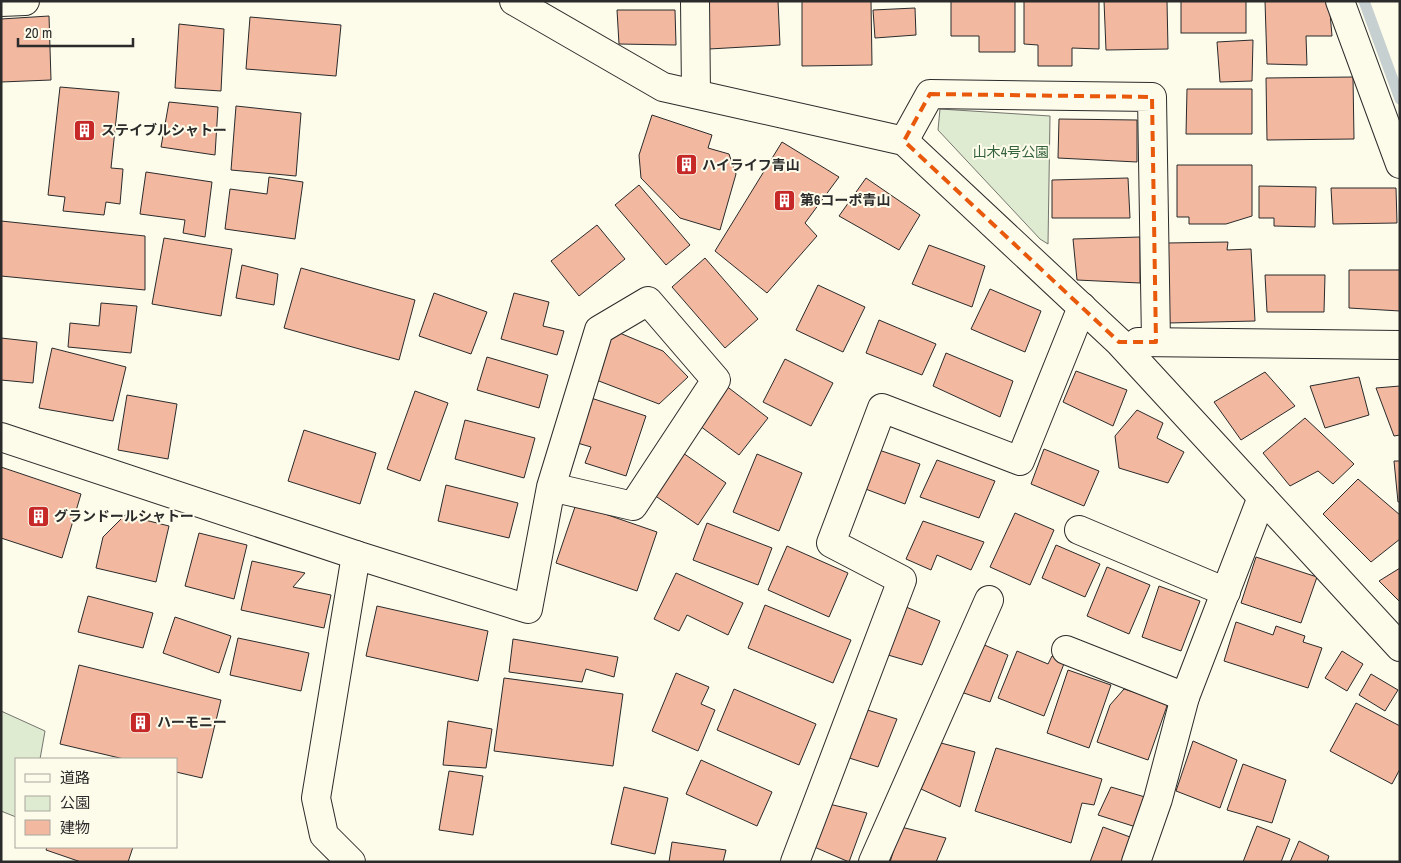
<svg xmlns="http://www.w3.org/2000/svg" width="1401" height="863" viewBox="0 0 1401 863" font-family="'Archivo Narrow','Noto Sans JP',sans-serif">
  <style>
    .green { fill: #deebd1; stroke: #74746e }
    .lines { fill: none; stroke-linecap: round; stroke-linejoin: round }
    .stream { stroke: #c7d0d0; stroke-width: 11 }
    .building { fill: #f2b8a0; stroke: #2b2b2b }
    .street-casing { stroke: #2b2b2b; stroke-width: 30 }
    .street { stroke: #fdfbea; stroke-width: 28 }
    .marked { fill: none; stroke: #e8590c; stroke-width: 4; stroke-dasharray: 10 6; stroke-linejoin: round }
    .labels { text-anchor: middle; stroke-width: 4; stroke-linejoin: round; paint-order: stroke }
    .poi-label { font-size: 14px; font-weight: bold; fill: #2b2b2b; stroke: #fdfbea; text-anchor: start }
    .park-label { font-size: 14px; fill: #34623c; stroke: #fdfbea }
  </style>
  <rect width="100%" height="100%" fill="#fdfbea"/>
  <!-- green -->
  <g class="green">
    <path d="M940 109 1050 116 1048 244 1040 239 938 130Z"/>
    <path d="M1 711 45 731 40 759H16V817L1 811Z"/>
  </g>
  <g class="lines">
    <!-- stream -->
    <path class="stream" d="M1364 1 1400 99"/>
  </g>
  <!-- building -->
  <g class="building">
    <path d="M706 1H778L780 45 709 49Z"/>
    <path d="M802 1H871L872 65 802 66Z"/>
    <path d="M951 1H1015V52H979V36H951Z"/>
    <path d="M1024 1H1099V49L1072 48V66H1038V45L1024 44Z"/>
    <path d="M1104 1H1167L1168 49 1106 50Z"/>
    <rect x="1181" y="1" width="65" height="32"/>
    <path d="M1265 1H1329L1332 36H1306L1307 65 1267 64Z"/>
    <path d="M915 8 916 35 875 38 873 10Z"/>
    <path d="M617 10H675L676 45 619 44Z"/>
    <path d="M49 16 51 80 1 82V19Z"/>
    <path d="M250 17 341 25 336 76 246 69Z"/>
    <path d="M179 24 224 29 221 91 175 88Z"/>
    <path d="M1253 40 1252 81 1220 82 1217 42Z"/>
    <path d="M1353 77 1354 139 1267 140 1266 78Z"/>
    <path d="M60 87 119 92 111 168 123 169 120 204 106 202 104 215 63 211 65 197 48 195Z"/>
    <path d="M1187 89H1252V134H1186Z"/>
    <path d="M169 102 218 107 215 155 161 147Z"/>
    <path d="M236 106 301 113 296 176 231 170Z"/>
    <path d="M652 115 712 135 708 148 729 154 736 174 720 230 680 218 641 178 639 155Z"/>
    <path d="M1059 119 1137 120V162L1058 158Z"/>
    <path d="M782 142 839 177 805 223 817 236 767 293 715 251Z"/>
    <path d="M1177 165H1252V216L1226 224H1189V217H1177Z"/>
    <path d="M146 172 212 182 205 237 183 233 185 220 140 214Z"/>
    <path d="M269 177 303 182 295 239 225 229 230 189 267 194Z"/>
    <path d="M866 178 920 215 899 250 839 216Z"/>
    <path d="M1128 178 1130 218H1052V180Z"/>
    <path d="M639 185 690 245 666 265 615 205Z"/>
    <path d="M1259 186 1316 187 1315 227 1274 226V218H1259Z"/>
    <path d="M1331 188H1396L1397 223 1333 224Z"/>
    <path d="M1 221 145 236V290L1 276Z"/>
    <path d="M597 225 625 259 579 296 551 261Z"/>
    <path d="M1140 237V283L1077 280 1073 239Z"/>
    <path d="M164 238 232 249 221 316 152 304Z"/>
    <path d="M1228 242 1227 250 1251 249 1255 321 1168 323 1167 243Z"/>
    <path d="M929 245 985 266 972 307 912 284Z"/>
    <path d="M705 258 758 319 725 348 672 287Z"/>
    <path d="M242 265 278 274 274 305 236 298Z"/>
    <path d="M301 268 415 300 399 360 284 328Z"/>
    <path d="M1349 270H1400V311L1349 308Z"/>
    <path d="M1265 275H1325L1324 312H1267Z"/>
    <path d="M818 285 865 307 843 352 796 330Z"/>
    <path d="M990 289 1041 311 1025 352 971 329Z"/>
    <path d="M434 293 487 312 471 354 419 336Z"/>
    <path d="M514 293 549 302 543 326 564 331 557 355 501 339Z"/>
    <path d="M101 303 137 306 131 353 68 347 70 323 99 326Z"/>
    <path d="M879 320 936 344 922 375 866 353Z"/>
    <path d="M610 329 663 351 688 377 659 404 591 378Z"/>
    <path d="M1 338 37 342 33 383 1 380Z"/>
    <path d="M52 348 126 367 113 421 39 408Z"/>
    <path d="M946 353 1013 381 1000 417 933 386Z"/>
    <path d="M487 357 548 375 539 408 477 390Z"/>
    <path d="M785 359 833 383 811 426 763 402Z"/>
    <path d="M1076 371 1127 390 1113 426 1063 402Z"/>
    <path d="M1265 372 1295 406 1241 440 1214 402Z"/>
    <path d="M1359 377 1369 415 1325 428 1310 386Z"/>
    <path d="M725 385 768 418 739 455 696 423Z"/>
    <path d="M1400 386V435L1394 436 1376 388Z"/>
    <path d="M415 391 448 403 420 481 387 469Z"/>
    <path d="M127 395 177 404 168 459 118 450Z"/>
    <path d="M588 397 646 416 626 476 585 463 591 447 574 442Z"/>
    <path d="M1137 410 1163 423 1157 438 1184 452 1168 483 1119 468 1115 436Z"/>
    <path d="M1305 418 1354 464 1333 484 1318 471 1290 486 1263 453Z"/>
    <path d="M465 420 535 438 524 478 455 459Z"/>
    <path d="M304 430 376 453 360 504 288 481Z"/>
    <path d="M876 449 920 464 905 504 863 488Z"/>
    <path d="M1044 449 1099 471 1084 506 1031 484Z"/>
    <path d="M683 453 726 483 698 525 654 495Z"/>
    <path d="M757 454 802 473 779 531 733 512Z"/>
    <path d="M937 460 995 481 979 518 920 497Z"/>
    <path d="M1394 461H1400V502H1398Z"/>
    <path d="M1 467 81 494 62 558 1 538Z"/>
    <path d="M1358 479 1400 515V539L1371 562 1323 514Z"/>
    <path d="M446 485 518 503 509 538 438 521Z"/>
    <path d="M576 504 657 532 637 591 556 563Z"/>
    <path d="M1015 513 1054 530 1030 585 990 567Z"/>
    <path d="M125 515 169 526 156 582 96 568 103 537Z"/>
    <path d="M923 521 984 542 971 570 937 555 931 570 906 559Z"/>
    <path d="M707 523 772 548 758 585 693 560Z"/>
    <path d="M199 533 247 545 234 599 185 586Z"/>
    <path d="M1056 545 1100 564 1085 597 1042 578Z"/>
    <path d="M787 546 848 573 829 617 768 590Z"/>
    <path d="M1256 557 1317 577 1301 623 1241 603Z"/>
    <path d="M252 561 305 573 293 587 331 595 324 628 241 610Z"/>
    <path d="M1107 567 1150 585 1129 634 1087 616Z"/>
    <path d="M1400 568V602L1379 581Z"/>
    <path d="M676 573 743 603 728 635 687 615 679 631 654 619Z"/>
    <path d="M1159 586 1200 601 1181 651 1142 637Z"/>
    <path d="M88 596 153 613 143 648 78 632Z"/>
    <path d="M765 605 851 640 833 683 748 648Z"/>
    <path d="M377 606 488 631 478 681 366 656Z"/>
    <path d="M906 607 940 621 922 665 888 655Z"/>
    <path d="M175 617 231 636 219 673 163 653Z"/>
    <path d="M1236 622 1273 635 1276 626 1305 636 1303 642 1322 648 1308 688 1224 661Z"/>
    <path d="M238 638 309 653 301 691 230 675Z"/>
    <path d="M513 639 618 657 614 677 586 669 582 682 509 672Z"/>
    <path d="M982 644 1008 655 990 702 961 692Z"/>
    <path d="M1017 651 1048 664 1052 656 1065 661 1044 716 998 698Z"/>
    <path d="M1342 651 1363 664 1347 691 1325 678Z"/>
    <path d="M79 665 221 700 202 778 176 772V759H124L60 744Z"/>
    <path d="M1068 670 1111 685 1089 748 1047 733Z"/>
    <path d="M676 673 709 687 701 704 715 710 698 751 652 731Z"/>
    <path d="M1371 674 1398 690 1385 711 1359 695Z"/>
    <path d="M504 678 623 694 613 766 494 751Z"/>
    <path d="M734 689 816 724 799 765 717 730Z"/>
    <path d="M1124 689 1168 703 1148 760 1097 742 1110 705Z"/>
    <path d="M1356 703 1400 726V769L1392 784 1330 751Z"/>
    <path d="M864 709 897 719 878 767 846 757Z"/>
    <path d="M448 721 492 729 486 768 443 765Z"/>
    <path d="M1193 741 1237 760 1220 808 1176 791Z"/>
    <path d="M941 743 975 752 960 807 921 789Z"/>
    <path d="M996 748 1102 779 1094 805 1082 803 1071 843 975 811Z"/>
    <path d="M701 760 772 792 757 826 686 794Z"/>
    <path d="M1243 764 1286 780 1272 823 1227 810Z"/>
    <path d="M449 771 483 776 473 835 439 830Z"/>
    <path d="M624 787 668 798 655 854 611 844Z"/>
    <path d="M1111 787 1145 797 1136 827 1098 815Z"/>
    <path d="M829 804 867 813 849 862 812 846Z"/>
    <path d="M1257 826 1290 839 1281 862H1243Z"/>
    <path d="M901 827 946 838 936 862H890Z"/>
    <path d="M1103 827 1130 837 1123 862H1090Z"/>
    <path d="M1299 841 1329 856 1327 862H1290Z"/>
    <path d="M672 842 726 850 723 862H669Z"/>
    <path d="M47 847H133L128 862H81L46 850Z"/>
  </g>
  <g class="lines">
    <defs>
      <g id="street">
        <path d="M514 1 663 87 904 141 1119 342 1400 647"/>
        <path d="M695 1 696 94"/>
        <path d="M1340 1 1400 164"/>
        <path d="M1 2 25 1"/>
        <path d="M904 141 930 94 1152 97 1156 342"/>
        <path d="M1138 342 1400 345"/>
        <path d="M1 437 356 555 316 798 324 835 351 862"/>
        <path d="M1079 530 1226 592"/>
        <path d="M356 555 528 609 551 487 599 330 648 301 716 380 633 506 551 487"/>
        <path d="M1066 650 1185 697"/>
        <path d="M795 862 902 580 831 543 882 408 1020 461 1082 307"/>
        <path d="M873 862 989 600"/>
        <path d="M1136 862 1158 799 1185 697 1262 497"/>
      </g>
    </defs>
    <!-- street casing -->
    <use href="#street" class="street-casing"/>
    <!-- street -->
    <use href="#street" class="street"/>
  </g>
  <!-- marked area -->
  <path class="marked" d="M930 94 1152 97 1156 342H1119L904 141Z"/>
  <!-- icons -->
  <defs>
    <symbol id="building-square" viewBox="-11 -11 22 22"><rect x="-9" y="-9" width="18" height="18" rx="4" fill="#c62828" stroke="#fdfbea"/><path d="M-4-6H4V6H1V3H-1V6H-4ZM-2.5-4.3h1.7v1.8h-1.7ZM.8-4.3h1.7v1.8H.8ZM-2.5-1h1.7V.8h-1.7ZM.8-1h1.7V.8H.8Z" fill="#fff"/></symbol>
  </defs>
  <g fill-rule="evenodd">
    <use href="#building-square" x="72" y="118" width="25" height="25"/>
    <use href="#building-square" x="674" y="152" width="25" height="25"/>
    <use href="#building-square" x="772" y="188" width="25" height="25"/>
    <use href="#building-square" x="26" y="504" width="25" height="25"/>
    <use href="#building-square" x="128" y="710" width="25" height="25"/>
  </g>
  <g class="labels">
    <!-- poi labels -->
    <g class="poi-label">
      <text x="101" y="135">ステイブルシャトー</text>
      <text x="702" y="170">ハイライフ青山</text>
      <text x="800" y="205">第6コーポ青山</text>
      <text x="54" y="521">グランドールシャトー</text>
      <text x="157" y="727">ハーモニー</text>
    </g>
    <!-- park labels -->
    <g class="park-label">
      <text x="1011" y="157">山木4号公園</text>
    </g>
  </g>
  <!-- border -->
  <rect width="1401" height="863" fill="none" stroke="#2b2b2b" stroke-width="5"/>
  <!-- legend -->
  <rect x="15" y="758" width="162" height="90" fill="#fdfbea" stroke="#a9a89e"/>
  <rect x="25" y="774" width="25" height="8" fill="#fdfbea" stroke="#a9a89e"/>
  <text x="60" y="783" font-size="15" fill="#2b2b2b">道路</text>
  <rect x="25" y="796" width="25" height="15" fill="#deebd1" stroke="#a9a89e"/>
  <text x="60" y="808" font-size="15" fill="#2b2b2b">公園</text>
  <rect x="25" y="820" width="25" height="15" fill="#f2b8a0" stroke="#a9a89e"/>
  <text x="60" y="833" font-size="15" fill="#2b2b2b">建物</text>
  <!-- scale -->
  <path d="M18 38v8h115v-8" fill="none" stroke="#2b2b2b" stroke-width="2.5"/>
  <text x="25" y="38" font-size="15" fill="#2b2b2b" stroke="#fdfbea" stroke-width="4" paint-order="stroke">20 m</text>
</svg>
